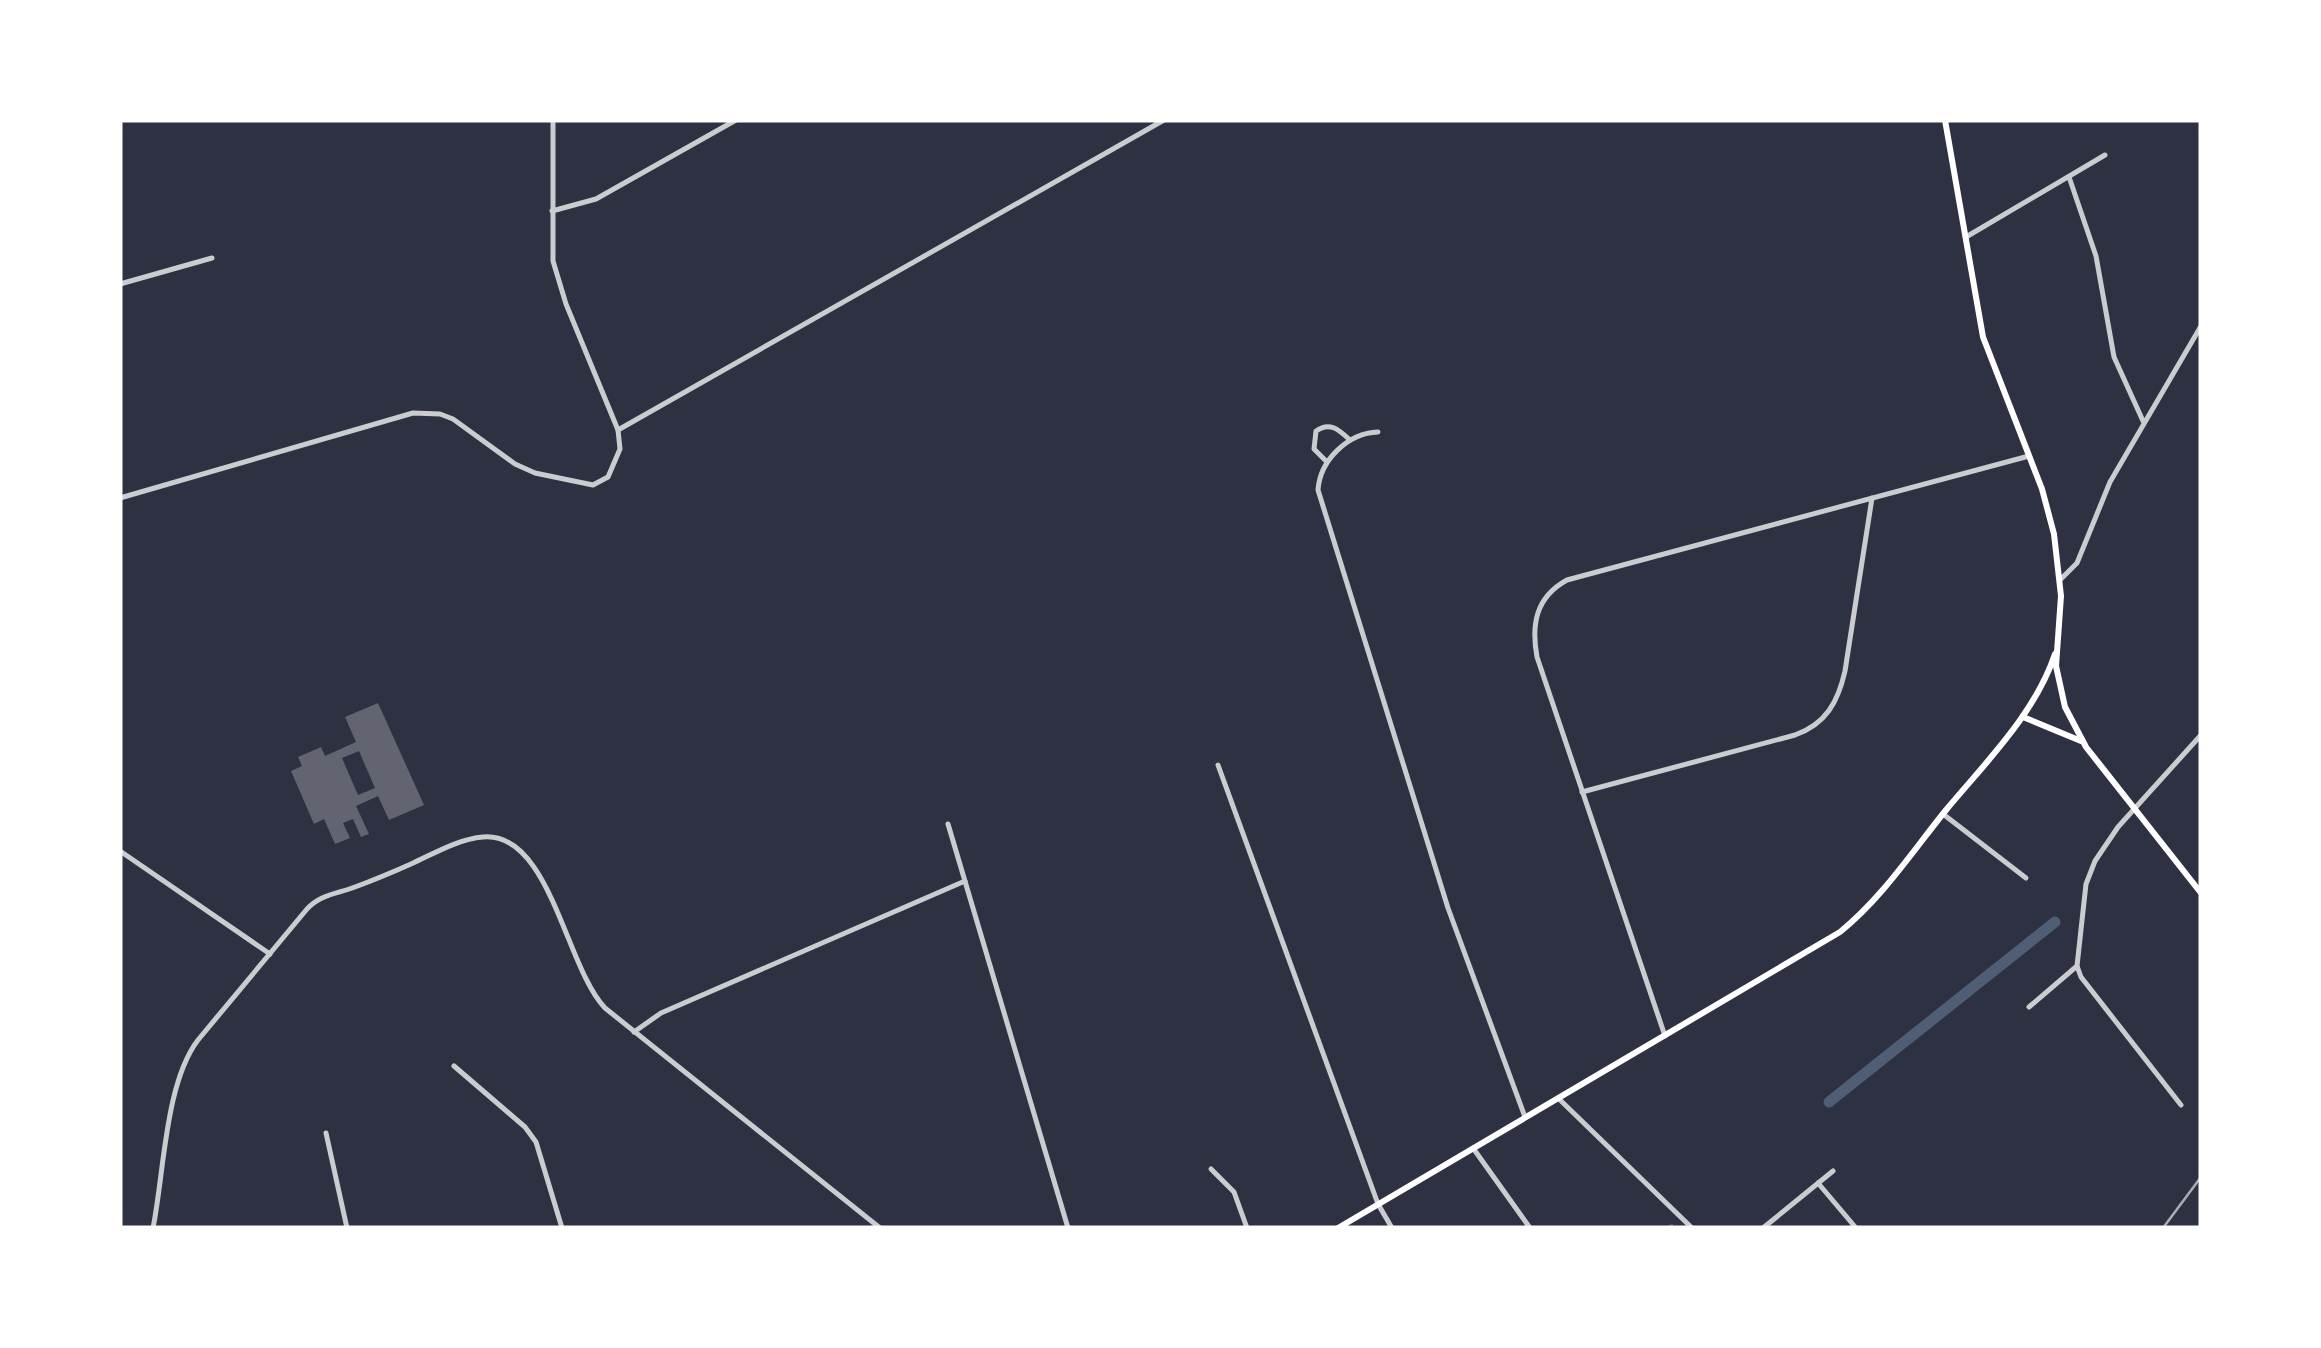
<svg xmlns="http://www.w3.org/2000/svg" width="2321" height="1348" viewBox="0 0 2321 1348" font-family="'Golos Text',sans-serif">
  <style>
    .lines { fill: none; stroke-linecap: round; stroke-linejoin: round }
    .stream { stroke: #4f5d75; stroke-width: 2.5 }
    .canal { stroke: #4f5d75; stroke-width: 11 }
    .building { fill: #626471; fill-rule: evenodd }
    .minor { stroke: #caccd0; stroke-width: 5 }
    .secondary { stroke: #fff; stroke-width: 6 }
    .rail { stroke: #abadb3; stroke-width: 2.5 }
  </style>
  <rect width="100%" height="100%" fill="#2d3142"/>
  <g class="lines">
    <!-- stream -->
    <path class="stream" d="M1666 1228 1672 1225"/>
    <!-- canal -->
    <path class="canal" d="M1829 1102 2055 922"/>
  </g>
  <!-- building -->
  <path class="building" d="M378 703 424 805 389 820 378 796 356 806 369 834 361 837 353 819 343 823 350 838 335 844 324 819 314 824 291 771 302 766 298 757 321 747 325 756 356 742 345 717ZM359 751 375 788 358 795 342 758Z"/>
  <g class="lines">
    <!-- minor -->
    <g class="minor">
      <path d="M2069 177 2096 256 2114 357 2143 421"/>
      <path d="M552 211 596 199 736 120"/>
      <path d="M1966 237 2105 155"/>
      <path d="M120 284 212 258"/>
      <path d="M618 430 1164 120"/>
      <path d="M1378 432C1348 433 1320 460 1318 490L1448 908 1525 1117"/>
      <path d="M1326 461 1314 449 1316 431C1330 421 1339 430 1350 440"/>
      <path d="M120 498 413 413 440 414 453 419 515 464 535 473 593 485 608 477 620 449 618 430 566 304 553 261V120"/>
      <path d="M2061 579 2077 563 2110 482 2201 326"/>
      <path d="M1218 765 1378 1204 1392 1228"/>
      <path d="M1582 792 1795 735C1826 724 1838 702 1845 671L1872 498"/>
      <path d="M1943 814 2026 878"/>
      <path d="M948 824 1068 1228"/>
      <path d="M120 851 270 954"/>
      <path d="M2077 966 2081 977 2181 1105"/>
      <path d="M2029 1007 2077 966 2086 884 2095 861 2118 827 2201 735"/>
      <path d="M634 1032 661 1013 965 881"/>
      <path d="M1665 1036 1537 657C1531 624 1536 597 1567 580L2029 456"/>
      <path d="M454 1066 525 1127 536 1142 562 1228"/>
      <path d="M1558 1098 1692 1228"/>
      <path d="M326 1133 347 1228"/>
      <path d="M1473 1148 1530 1228"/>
      <path d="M1211 1169 1234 1192 1247 1228"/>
      <path d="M1818 1183 1856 1228"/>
      <path d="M153 1228C164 1174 165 1083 198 1040L307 909C321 894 337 894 355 887 374 880 393 872 411 864 433 854 458 839 483 837 550 831 566 968 605 1008L880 1228"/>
      <path d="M1763 1228 1833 1171"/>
    </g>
    <!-- secondary -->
    <g class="secondary">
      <path d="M1945 120 1983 337 2042 489 2054 534 2061 596 2056 666 2065 707 2086 747 2201 893"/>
      <path d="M2023 717 2081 741"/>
      <path d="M1338 1228 1840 932C1882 898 1912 852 1946 810 1986 762 2035 714 2055 654"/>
    </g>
    <!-- rail -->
    <path class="rail" d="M2163 1228 2201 1177"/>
  </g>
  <!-- border -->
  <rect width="2321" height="1348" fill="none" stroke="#ffffff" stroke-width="245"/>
</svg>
